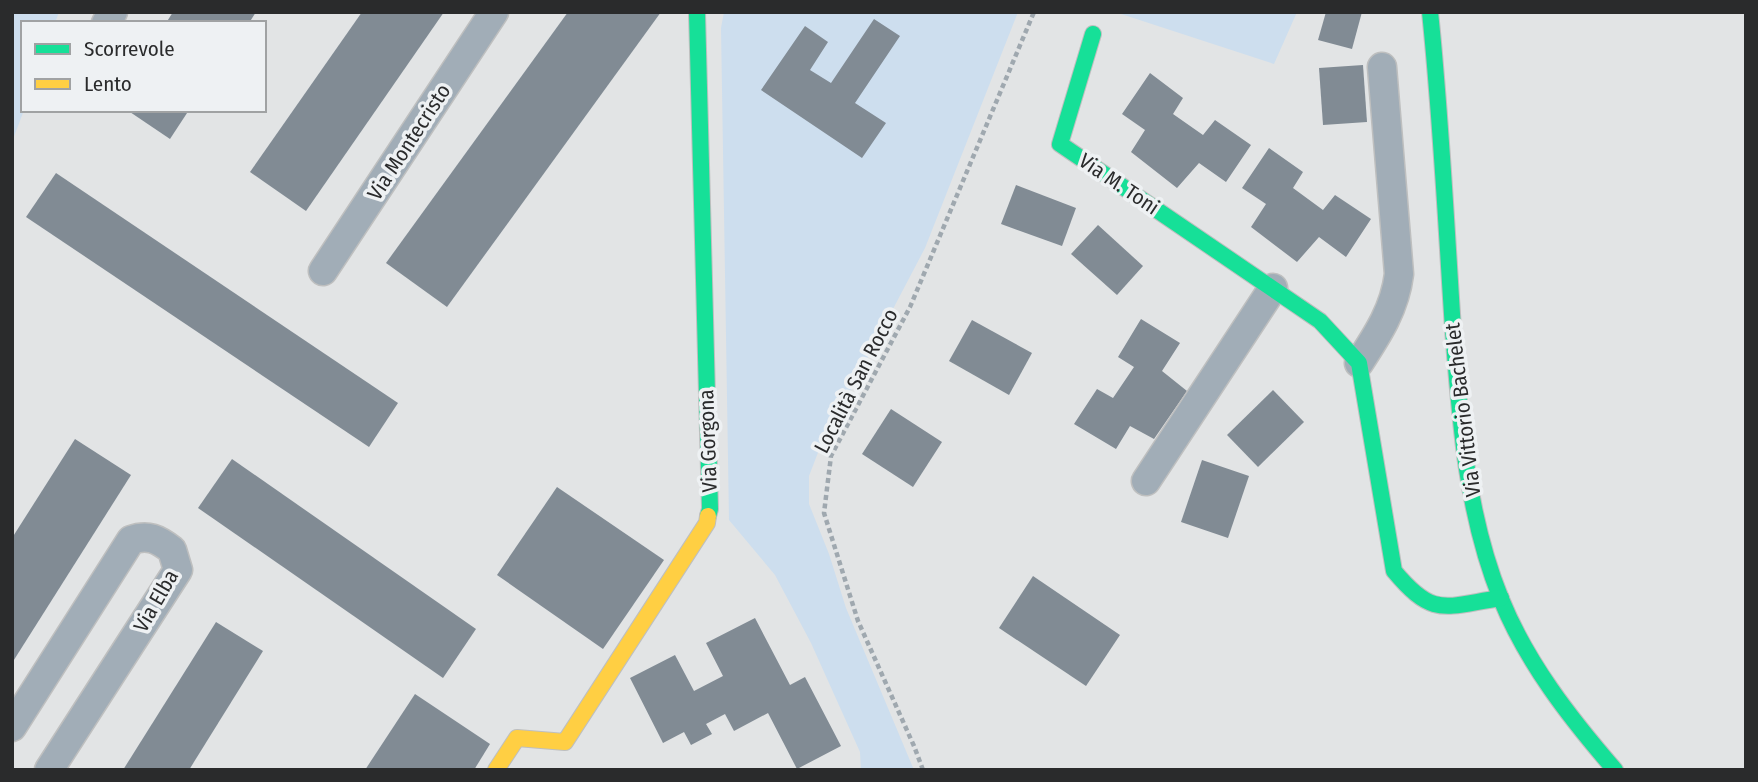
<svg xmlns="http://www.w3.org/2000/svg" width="1758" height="782" viewBox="0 0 1758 782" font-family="'Fira Sans Condensed',sans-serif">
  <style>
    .green { fill: #cddeee }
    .building { fill: #818b94 }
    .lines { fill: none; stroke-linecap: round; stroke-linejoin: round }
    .street-casing { stroke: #bebfbf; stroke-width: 31 }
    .fast-casing { stroke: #bebfbf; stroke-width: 18 }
    .slow-casing { stroke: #bebfbf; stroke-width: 18 }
    .path { stroke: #9fa8af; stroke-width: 4.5; stroke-dasharray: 5 3.5; stroke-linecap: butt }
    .street { stroke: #a1adb7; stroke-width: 28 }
    .fast { stroke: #16e098; stroke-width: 16 }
    .slow { stroke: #ffcf43; stroke-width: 16 }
    .labels { text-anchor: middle; stroke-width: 7; stroke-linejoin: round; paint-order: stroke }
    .street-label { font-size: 21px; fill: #2a2b2c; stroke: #eef1f3 }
  </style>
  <rect width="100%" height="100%" fill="#e2e4e5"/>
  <!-- green -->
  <g class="green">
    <path d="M12 12H59L55 23H23L24 110 12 142Z"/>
    <path d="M724 12H1018L925 248 819 450 809 476V504L829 554 846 608 914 770H861L860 752 811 643 775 575 729 520 721 28Z"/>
    <path d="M1115 12H1297L1274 64Z"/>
  </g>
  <!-- building -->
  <g class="building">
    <path d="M173 12H256L249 23H166Z"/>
    <path d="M362 12H444L306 211 250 172Z"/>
    <path d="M568 12H661L447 307 386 263Z"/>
    <path d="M1326 12H1362L1352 49 1318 40Z"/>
    <path d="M874 19 900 36 855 103 886 123 862 158 761 90 805 26 828 42 810 70 831 83Z"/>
    <path d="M1363 65 1367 122 1323 125 1319 68Z"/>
    <path d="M1150 73 1183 98 1173 114 1203 135 1215 120 1251 145 1226 182 1199 163 1177 188 1131 152 1145 130 1122 114Z"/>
    <path d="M127 110H189L170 139Z"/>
    <path d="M1269 148 1303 172 1293 188 1323 210 1335 195 1371 219 1346 257 1319 237 1297 262 1251 227 1266 204 1242 188Z"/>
    <path d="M56 173 398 403 369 447 26 217Z"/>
    <path d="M1016 185 1076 208 1062 246 1001 224Z"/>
    <path d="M1098 225 1143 266 1117 295 1071 254Z"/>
    <path d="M1141 319 1180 343 1162 371 1187 391 1154 439 1130 426 1116 449 1074 424 1097 389 1113 398 1134 367 1118 357Z"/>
    <path d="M972 320 1032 353 1009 395 949 361Z"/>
    <path d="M1273 390 1304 422 1258 467 1227 435Z"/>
    <path d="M891 409 942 442 913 487 862 454Z"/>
    <path d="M75 439 131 475 12 663V538Z"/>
    <path d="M232 459 476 629 443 678 198 508Z"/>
    <path d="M1202 460 1249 476 1228 538 1181 522Z"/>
    <path d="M557 487 664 560 603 649 497 575Z"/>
    <path d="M1033 576 1120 635 1086 686 999 628Z"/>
    <path d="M755 618 790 685 805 677 841 746 797 769 768 713 734 731 725 714 706 724 712 734 691 745 684 732 663 743 630 678 675 655 694 691 723 676 706 643Z"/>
    <path d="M216 622 263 651 189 770H123Z"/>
    <path d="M415 694 490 744 474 770H365Z"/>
  </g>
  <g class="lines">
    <defs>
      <g id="street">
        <path d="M106 23 113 12"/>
        <path d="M323 271 494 12"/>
        <path d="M1359 363C1378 334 1395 308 1399 274L1382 67"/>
        <path d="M1146 481 1273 288"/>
        <path d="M12 727 131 540C148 534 158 539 172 550L178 570 49 770"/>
      </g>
      <g id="fast">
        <path d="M697 12 710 509 708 516"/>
        <path d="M1430 12C1441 117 1446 223 1453 329 1460 420 1466 513 1501 599 1527 663 1570 718 1615 770"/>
        <path d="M1093 34 1060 144 1320 321 1359 363 1394 571C1434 619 1445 606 1501 598"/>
      </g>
      <path id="slow" d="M496 770 517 738 565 742 707 523 708 516"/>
    </defs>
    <!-- street casing -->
    <use href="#street" class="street-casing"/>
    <!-- fast casing -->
    <use href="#fast" class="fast-casing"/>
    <!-- slow casing -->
    <use href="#slow" class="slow-casing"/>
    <!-- path -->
    <path class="path" d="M923 770 914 746 858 621 824 513 831 456 910 307 1034 12"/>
    <!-- street -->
    <use href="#street" class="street"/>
    <!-- fast -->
    <use href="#fast" class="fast"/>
    <!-- slow -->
    <use href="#slow" class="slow"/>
  </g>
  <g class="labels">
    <!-- street labels -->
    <g class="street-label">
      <text transform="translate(409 142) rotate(-57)" y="7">Via Montecristo</text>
      <text transform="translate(1119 184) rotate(34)" y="7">Via M. Toni</text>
      <text transform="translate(856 381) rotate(-63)" y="7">Località San Rocco</text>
      <text transform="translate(1463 410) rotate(-97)" y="7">Via Vittorio Bachelet</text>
      <text transform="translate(708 441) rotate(-92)" y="7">Via Gorgona</text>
      <text transform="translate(156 601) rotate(-60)" y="7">Via Elba</text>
    </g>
  </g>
  <!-- border -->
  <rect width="1758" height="782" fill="none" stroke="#2a2b2c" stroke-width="28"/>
  <!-- legend -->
  <rect x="21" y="21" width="245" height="91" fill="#eef1f3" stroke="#a0a2a3" stroke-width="2"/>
  <rect x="35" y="44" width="35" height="10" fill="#16e098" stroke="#a0a2a3" stroke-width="2"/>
  <text x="84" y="56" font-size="21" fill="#2a2b2c">Scorrevole</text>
  <rect x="35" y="79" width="35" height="10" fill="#ffcf43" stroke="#a0a2a3" stroke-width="2"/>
  <text x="84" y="91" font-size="21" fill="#2a2b2c">Lento</text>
</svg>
